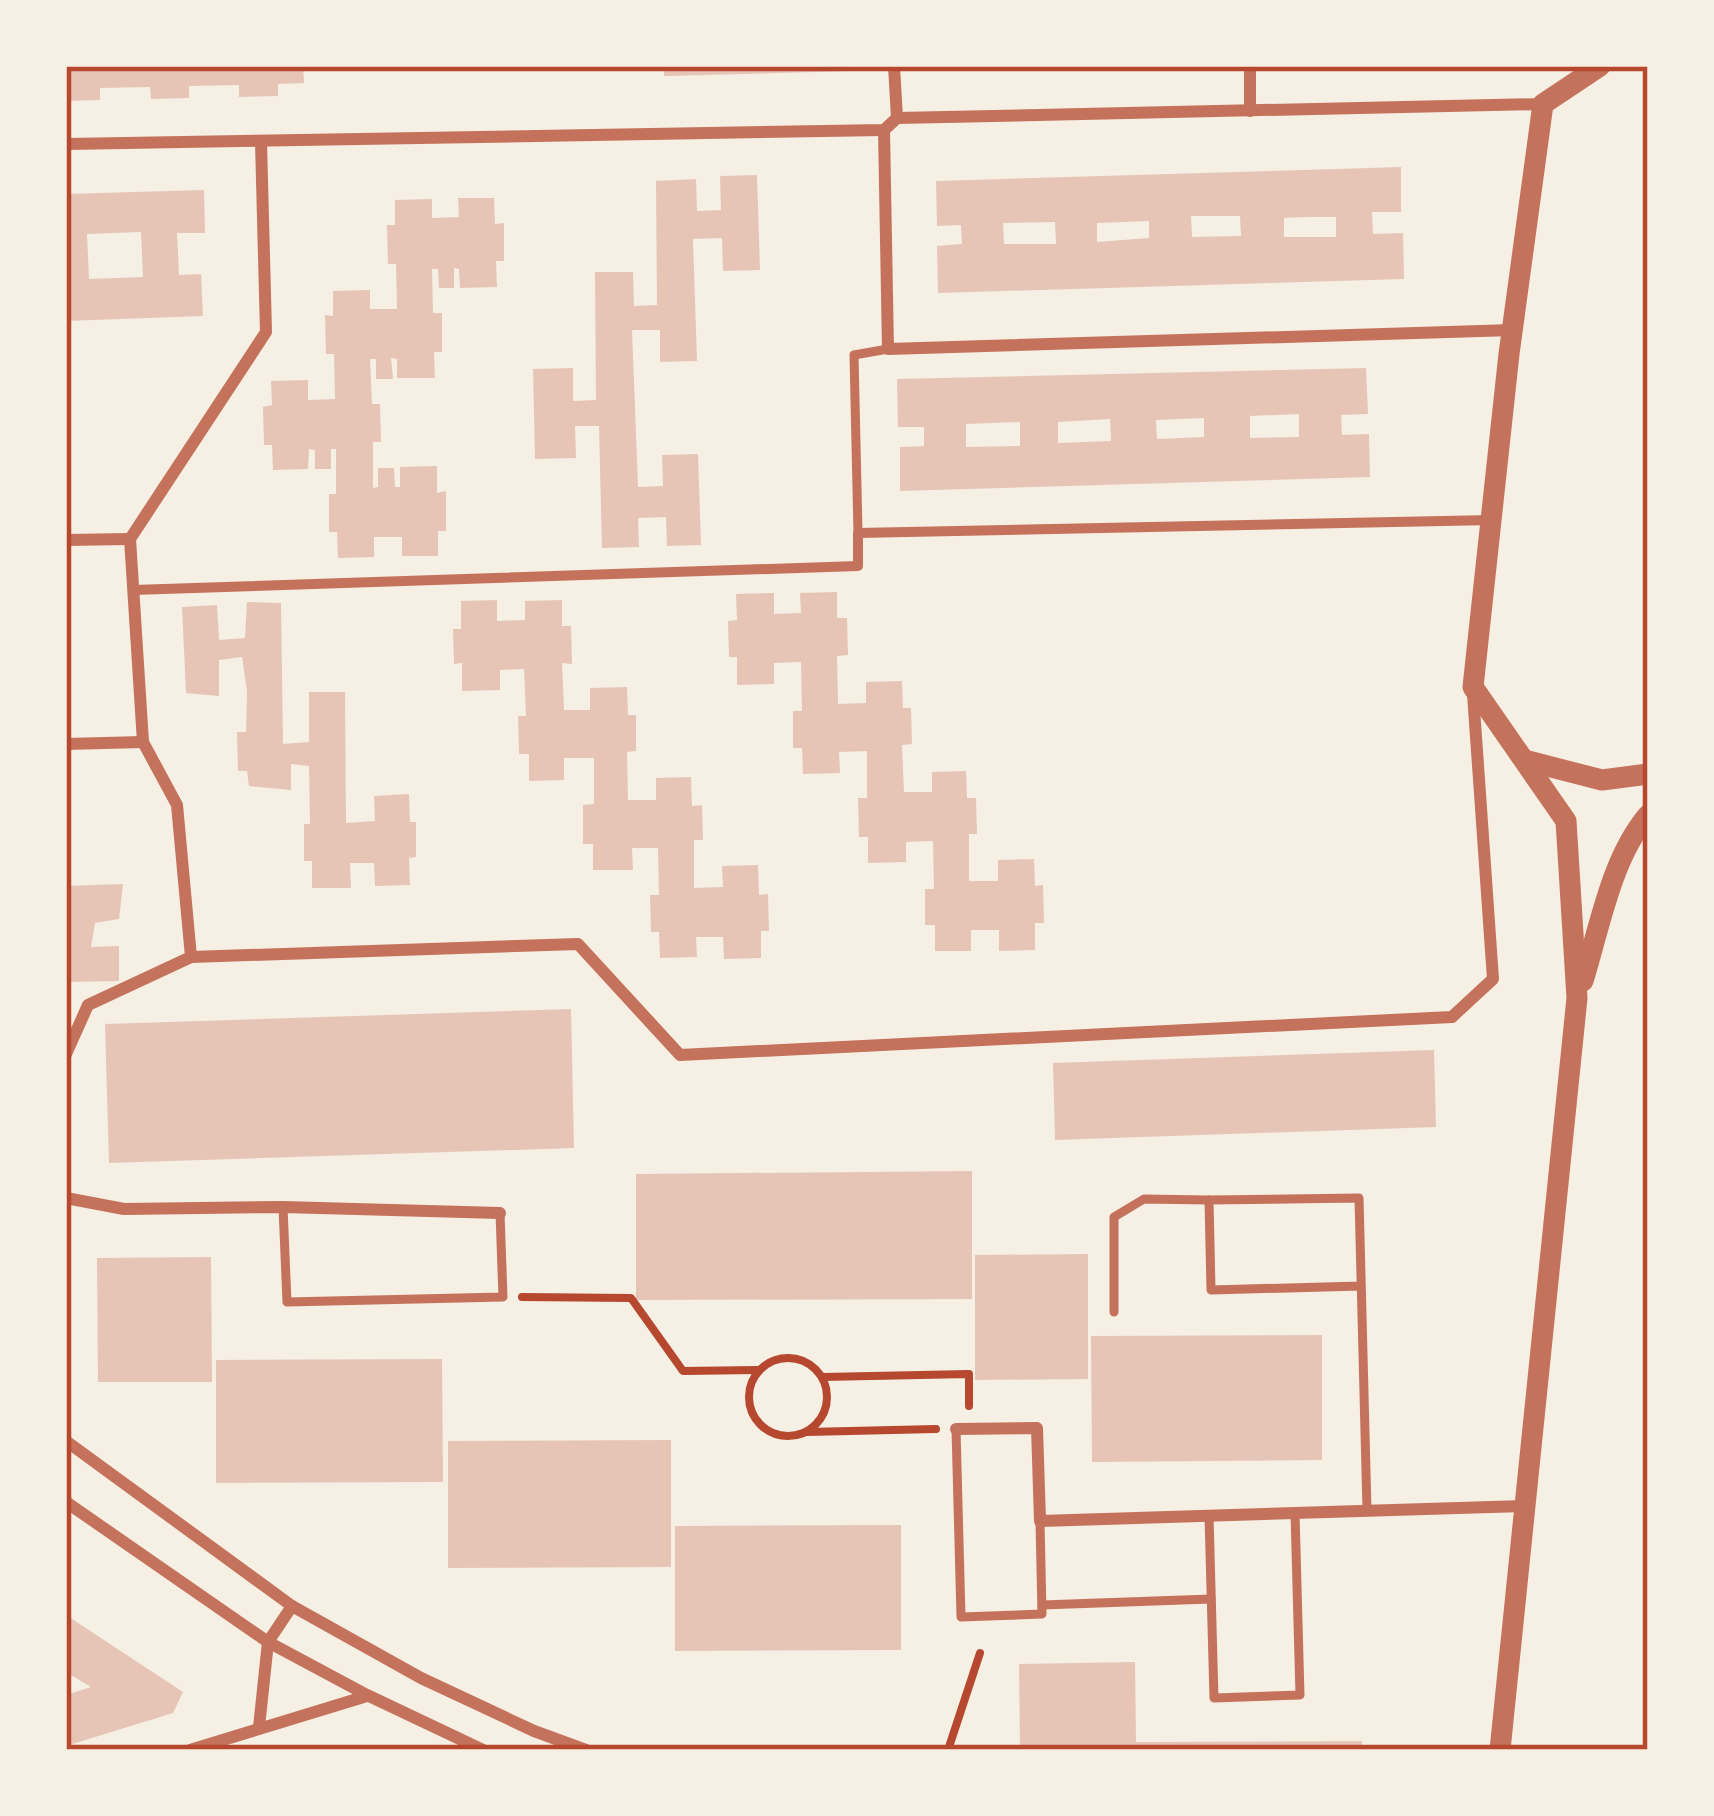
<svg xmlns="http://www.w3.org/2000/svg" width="1714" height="1816" viewBox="0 0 1714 1816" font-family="'Noto Sans',sans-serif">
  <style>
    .building { fill: #e6c5b7; fill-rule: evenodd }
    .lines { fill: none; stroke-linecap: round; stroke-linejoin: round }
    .path { stroke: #b5482f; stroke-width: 8 }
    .service { stroke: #c5725c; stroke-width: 9 }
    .pedestrian { stroke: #c5725c; stroke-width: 10 }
    .minor { stroke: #c5725c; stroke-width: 12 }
    .tertiary { stroke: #c5725c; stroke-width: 21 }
    .neatline { fill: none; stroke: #b5482f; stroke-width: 4.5 }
  </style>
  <rect width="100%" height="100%" fill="#f6efe4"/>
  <!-- building -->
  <g class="building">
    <path d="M66 66H303L304 83 278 84V96L239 97V85L189 86V98L151 99 150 87 100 88V100L66 101Z"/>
    <path d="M664 66H851V71L669 76H664Z"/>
    <path d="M1401 167V212H1372L1373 234 1403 233 1404 279 938 293 937 246 962 244 961 225 937 226 936 181ZM1191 216H1240L1241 236 1192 237ZM1307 217H1336V237H1284V218ZM1149 221V238L1097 242V223ZM1055 222 1056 244H1004L1003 223Z"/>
    <path d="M757 175 760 270 723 271 722 238 693 239 697 361 660 362V330H632L638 487 663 486 662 455 698 454 701 545 667 546 666 517 638 518 639 547 602 548 599 426H575L576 458 535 459 533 369 573 368V401L596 400 595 272H633L634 306 657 305 656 181 696 179 697 211 721 210 720 176Z"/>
    <path d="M204 190 205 233H177L179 275 201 274 203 316 66 321V194ZM141 232 143 277 89 279 87 234Z"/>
    <path d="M458 198H494L495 224 504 223V261H496L497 287 460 288 459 269 454 268V288H439L438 269H432L433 313H442V352H434L435 378H397V359L391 358 393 379H376V359H370L372 404H380L381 442H373V488L378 487V468H394L395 487H400V467L437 466V493L446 491V531H438V556H402V537H374V557L338 558 337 532H329V494H336V449H331V469H315V450L309 449 308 469 273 470 272 445H264L263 407 272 405 271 381 308 380V400L335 399 334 354H326L325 315 333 316V291L370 290V309H397L396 264H388L387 225H395V200L432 199V218L459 217Z"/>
    <path d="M1366 368 1368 414 1341 415 1342 435 1369 434 1370 477 900 491V447L924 446V427H898L897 379ZM1299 414V437L1250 438V416ZM1204 418V437L1157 439 1156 420ZM1110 419 1111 441 1058 443V422ZM1020 422V446L966 447V424Z"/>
    <path d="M837 592V618H847L848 655 837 656 838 704 866 703V682L902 681 903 708H911L912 744 902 745 904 792H932V772L966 771 967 798H976L977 834H969V881H998V860L1034 859 1035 886 1043 885 1044 923H1035V950L999 951V930H971V951H935V925H925V889H934L933 841 906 842V862L868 863V837H859L858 798H867V751L839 752 840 773 803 774 802 748H793V711H802L801 662 774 663V684L737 685V657H729L728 621 737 620 736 594 774 593V614L801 613 800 593Z"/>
    <path d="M497 600V621L525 620V601L562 600V626H571L572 664 562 663 564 710H590V688L627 687 628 715H636V751L627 752 628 800H656V778L691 777 692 806 702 805 703 840H694V888L723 887 722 866 758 865 759 895 768 894 769 931H761V958L724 959 723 937H696L697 957 660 958 659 932H651L650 895H659L658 848H632L633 870H593V844H583V805L594 804V758H564V780L529 781V754H519L518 716H526L524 669 500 670V690L462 691V663L454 664 453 629H461V601Z"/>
    <path d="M247 602 281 603 283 744 309 742V692H345L346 823 375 821 374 796 409 794 410 822H416V857L409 858 410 885 375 886 374 863H350L351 888H312V861H304V824H310L309 766 291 764V790L249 786 247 771H238L237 732H246L247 691 242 657 219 660V696L186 693 182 607 217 605 219 640 245 638Z"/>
    <path d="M123 884 119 919 95 923 91 947 119 946V981L66 982V886Z"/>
    <path d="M571 1009 574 1148 109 1163 105 1024Z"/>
    <path d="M1434 1050 1436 1127 1055 1140 1053 1063Z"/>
    <path d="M972 1171V1299L636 1300V1174Z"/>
    <path d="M1088 1254V1379L975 1380V1255Z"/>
    <path d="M211 1257 212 1382H98L97 1258Z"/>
    <path d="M1322 1335V1460L1092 1462 1091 1336Z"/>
    <path d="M442 1359 443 1482 216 1483V1360Z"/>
    <path d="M671 1440V1567L448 1568V1441Z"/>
    <path d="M901 1525V1650L675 1651V1526Z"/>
    <path d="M66 1615 183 1692 173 1713 66 1746V1695L91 1687 66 1672Z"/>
    <path d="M1135 1662 1136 1742 1362 1741V1750H1020L1019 1664Z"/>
  </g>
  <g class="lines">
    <!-- path -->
    <g class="path">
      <path d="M522 1297 631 1298 683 1371 758 1370"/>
      <circle cx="788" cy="1397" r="39"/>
      <path d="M823 1377 969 1374V1406"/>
      <path d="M807 1432 936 1429"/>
      <path d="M948 1750 980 1653"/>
    </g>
    <!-- service -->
    <g class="service">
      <path d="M858 533 854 355 888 349"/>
      <path d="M283 1207 287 1302 503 1297 500 1213"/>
      <path d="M1361 1286 1211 1290 1209 1200 1359 1198 1367 1510"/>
      <path d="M1114 1312V1217L1144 1199 1209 1200"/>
      <path d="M956 1429 961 1617 1042 1614 1040 1521"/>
      <path d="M1209 1516 1214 1698 1300 1695 1295 1513"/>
      <path d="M1042 1605 1211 1599"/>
    </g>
    <!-- pedestrian -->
    <path class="pedestrian" d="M133 590 858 566V533L1493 520"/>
    <!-- minor -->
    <g class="minor">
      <path d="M894 66 897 118"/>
      <path d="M1250 111V66"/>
      <path d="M884 130 888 349 1513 330"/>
      <path d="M66 144 884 130 897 118 1543 104"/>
      <path d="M66 540 130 539"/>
      <path d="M66 744 143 742"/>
      <path d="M191 957 578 944 680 1055 1452 1017 1493 979 1473 694"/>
      <path d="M66 1054 88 1005 191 957 177 805 143 742 130 539 266 332 261 142"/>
      <path d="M66 1198 124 1209 283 1207 500 1213"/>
      <path d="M956 1429 1037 1428 1040 1521 1524 1506"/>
      <path d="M66 1441 292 1606 421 1678 534 1731 586 1750"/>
      <path d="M66 1502 268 1642 367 1695 483 1750"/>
      <path d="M259 1727 268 1642 292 1606"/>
      <path d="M190 1750 367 1696"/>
    </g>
    <!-- tertiary -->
    <g class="tertiary">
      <path d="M1528 761 1602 780 1648 774"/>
      <path d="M1583 981C1600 926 1611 859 1648 815"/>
      <path d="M1500 1750 1577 998 1566 821 1473 687 1509 354 1543 104 1600 66"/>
    </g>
  </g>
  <!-- border -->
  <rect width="1714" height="1816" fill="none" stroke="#f6efe4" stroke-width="138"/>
  <rect x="69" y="69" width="1576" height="1678" class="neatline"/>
</svg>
